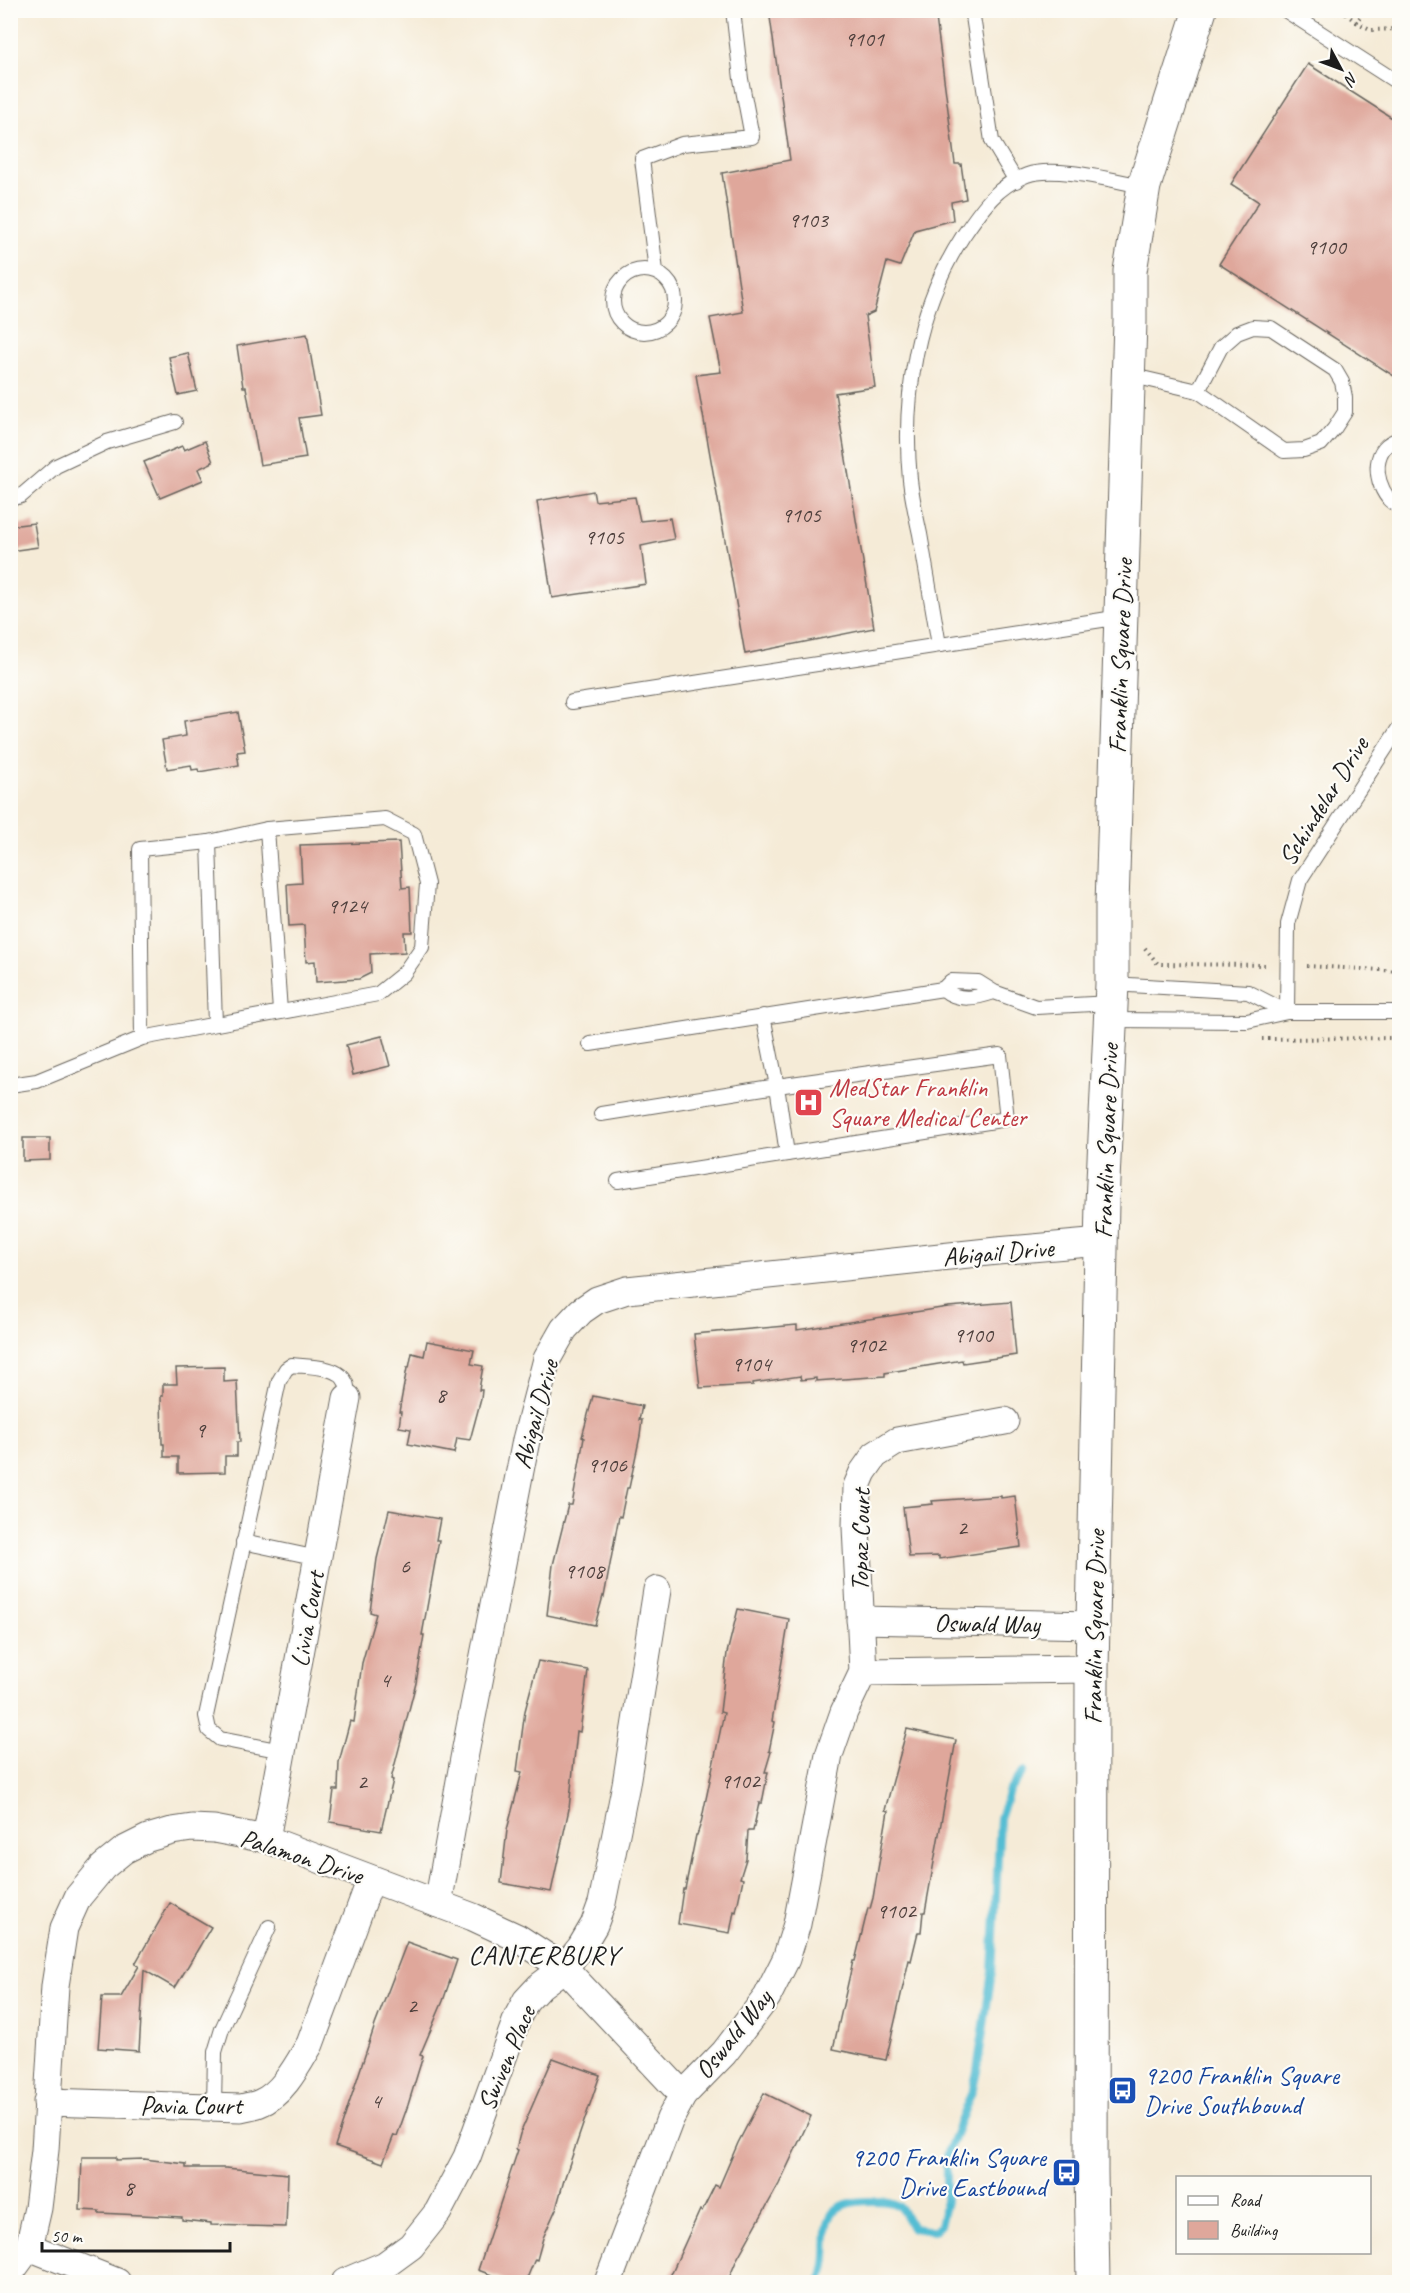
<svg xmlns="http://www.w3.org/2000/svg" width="1410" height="2293" viewBox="0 0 1410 2293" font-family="Caveat,sans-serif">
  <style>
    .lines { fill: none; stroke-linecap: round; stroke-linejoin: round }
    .stream { stroke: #55bdd3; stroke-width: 8 }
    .building { fill: #dfa79b }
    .lane-casing { stroke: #68645d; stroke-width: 16 }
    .street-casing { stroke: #68645d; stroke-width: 29 }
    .secondary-casing { stroke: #68645d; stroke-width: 35 }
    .path { stroke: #68645d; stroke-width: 4; stroke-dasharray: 1.5 4.5; stroke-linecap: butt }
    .lane { stroke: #fff; stroke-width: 14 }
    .street { stroke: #fff; stroke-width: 27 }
    .secondary { stroke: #fff; stroke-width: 33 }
    .labels { text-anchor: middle; stroke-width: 4.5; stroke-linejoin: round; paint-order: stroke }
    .number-label { font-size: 22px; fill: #4d3f3c }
    .street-label { font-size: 26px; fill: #1c1c1c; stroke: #fdfcf7 }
    .health-label { font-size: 26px; fill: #be3a42; stroke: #fdfcf7; text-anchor: start }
    .transit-label { font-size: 26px; fill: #164399; stroke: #fdfcf7; text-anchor: start }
    .neighbourhood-label { font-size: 27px; letter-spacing: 1.5px; fill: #1c1c1c; stroke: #fdfcf7 }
  </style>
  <rect width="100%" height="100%" fill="#fdfcf7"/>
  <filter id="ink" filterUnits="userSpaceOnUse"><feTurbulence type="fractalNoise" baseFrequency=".0167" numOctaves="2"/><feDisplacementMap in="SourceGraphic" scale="12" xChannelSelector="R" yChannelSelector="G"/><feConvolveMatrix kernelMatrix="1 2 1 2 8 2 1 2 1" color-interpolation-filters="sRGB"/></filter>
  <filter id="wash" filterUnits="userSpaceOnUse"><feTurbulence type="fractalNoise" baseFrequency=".008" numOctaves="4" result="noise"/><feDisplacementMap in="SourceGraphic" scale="24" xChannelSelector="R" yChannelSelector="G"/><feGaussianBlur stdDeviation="1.35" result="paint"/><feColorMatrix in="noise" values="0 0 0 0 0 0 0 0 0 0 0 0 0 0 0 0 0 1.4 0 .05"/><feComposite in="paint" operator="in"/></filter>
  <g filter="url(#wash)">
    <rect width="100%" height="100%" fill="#f5ebd7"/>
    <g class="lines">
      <!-- stream -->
      <path class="stream" d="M820 2282C838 2243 804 2199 875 2201 901 2201 901 2207 912 2228L934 2231 940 2225 946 2201V2163L948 2152 973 2089 977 2071 992 1972 1000 1818 1009 1791 1023 1772"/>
    </g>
    <g id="blocks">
      <!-- building -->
      <g class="building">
        <path d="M769 10H935L955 164H961L966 199 951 202 953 220 915 230 900 266 887 262 874 312 865 316 875 387 835 393 874 628 745 654 696 375 721 372 710 318 743 312 722 173 790 160Z"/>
        <path d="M1308 64 1400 123V380L1219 264 1259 202 1231 184Z"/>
        <path d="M307 334 321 415 299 418 306 458 260 465 246 387H243L237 346Z"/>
        <path d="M188 353 197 391 178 395 169 357Z"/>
        <path d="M205 441 213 462 198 469 203 480 160 498 144 462 182 446 184 450Z"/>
        <path d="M593 491 595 501 635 497 640 521 670 518 674 539 641 546 646 584 552 598 537 501Z"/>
        <path d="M34 523 38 547 10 551V526Z"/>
        <path d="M238 712 245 751 237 752 239 765 199 772 198 769 192 770 191 765 167 769 162 740 186 736 184 721Z"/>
        <path d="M399 842 402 888 410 887 412 932H404L405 952 370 954 371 973 359 979 316 982 315 961 306 962 304 925 289 926 287 884 302 883 300 845Z"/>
        <path d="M382 1036 390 1066 353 1075 346 1045Z"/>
        <path d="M23 1138H50V1160L23 1161Z"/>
        <path d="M1011 1302 1016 1355 963 1363 962 1360 885 1373V1376L816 1381V1378L801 1380 800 1376 753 1383V1385L700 1388 694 1334 797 1325V1330L948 1307Z"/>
        <path d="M427 1341 474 1350 471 1364 483 1366 479 1390H482L481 1399 470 1440 457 1438 454 1453 408 1444 411 1429 399 1427 401 1412H399L407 1368H409L412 1353 424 1356Z"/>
        <path d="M224 1367V1382L237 1381 240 1442H237V1456H225V1472L178 1473V1457H164V1444H162L161 1396H163V1384H177L176 1368Z"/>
        <path d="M593 1396 642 1406 639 1420H642L640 1436 629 1488H627L621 1517 619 1516 604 1597 603 1596 595 1625 547 1615 553 1565 568 1505H572L584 1438 582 1437Z"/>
        <path d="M1001 1496V1498L1015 1496 1021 1547 939 1559V1556L909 1557 903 1507 933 1504 932 1501Z"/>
        <path d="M389 1510 440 1519 436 1540H439L422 1635H424L416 1683 391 1779 393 1780 381 1831 330 1822 334 1790H338L339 1762 350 1721 354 1722 362 1663 376 1614 370 1612 377 1559Z"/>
        <path d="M738 1609 789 1619 772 1721 775 1722 769 1751 771 1752 765 1772H768L762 1803H759L753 1831H748L746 1859 740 1878 743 1879 736 1912 734 1911 730 1933 678 1924 683 1889H685L696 1835H697L701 1823 724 1713 720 1712 727 1653Z"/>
        <path d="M538 1661 588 1670 580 1732 577 1731 569 1809 551 1892 501 1883 507 1830 522 1772 517 1771 525 1711Z"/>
        <path d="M907 1729 956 1740 925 1912H923L921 1932H918L911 1961 909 1960 886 2060 833 2049 853 1961H855L868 1908 870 1909 873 1898 888 1811 885 1810Z"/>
        <path d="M170 1903 211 1927 175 1988 144 1970 139 2051 98 2048 102 1997H121L139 1966 135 1964Z"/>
        <path d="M407 1942 457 1960 443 2001 420 2055 423 2056 408 2105 397 2136 394 2135 383 2163 335 2146 375 2025Z"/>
        <path d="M553 2058 600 2075 564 2180 556 2209 543 2238 537 2260 535 2259 525 2283H513L478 2270 518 2150 516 2149 520 2134Z"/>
        <path d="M764 2093 811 2116 779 2184 737 2259 727 2283H667L700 2210 702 2211 715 2185 719 2187 738 2143Z"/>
        <path d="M82 2157H116V2160L144 2159 186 2164V2168H226L288 2174 286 2227 211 2225V2223L182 2220V2217L99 2213V2211L80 2210Z"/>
      </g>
    </g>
  </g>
  <g filter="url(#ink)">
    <use href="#blocks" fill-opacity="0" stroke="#68645d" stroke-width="1.5"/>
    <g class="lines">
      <defs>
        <g id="lane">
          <path d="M972 10 992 141 1016 181"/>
          <path d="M1285 10 1400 84"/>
          <circle cx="644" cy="301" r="31"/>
          <path d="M656 271 642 159 682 144 752 137 741 79 733 10"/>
          <path d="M1129 375 1198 391 1284 451 1304 450 1321 444 1334 429 1345 412V397L1342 382 1335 370 1271 328 1253 327 1237 333 1221 347 1198 391"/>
          <path d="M1400 439C1372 445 1373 479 1388 498 1390 502 1396 504 1400 507"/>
          <path d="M10 499 21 496 56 466 107 442 175 422"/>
          <path d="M939 645C933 608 926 571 920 534 916 516 912 498 910 480 902 396 917 307 963 236 981 210 996 186 1027 175 1055 165 1114 181 1144 186"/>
          <path d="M572 702 1121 617"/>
          <path d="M267 829 280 1011"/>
          <path d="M209 842 215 1024"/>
          <path d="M1112 984 1248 992 1287 1012"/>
          <path d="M994 992C976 998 958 1002 943 989L951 981 978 982 994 992 1036 1007 1111 1003"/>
          <path d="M1287 1012 1288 924 1300 880 1400 726"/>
          <path d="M1110 1020 1247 1021 1287 1012H1400"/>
          <path d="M590 1044 943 989"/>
          <path d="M10 1085 37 1081 142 1038 378 994 404 973 422 947 427 884 414 834 385 819 267 829 209 842 140 849 142 1038"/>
          <path d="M601 1114 777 1086 1000 1055 1007 1119 787 1154 777 1086 763 1016"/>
          <path d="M618 1181 787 1154"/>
          <path d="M243 1542 318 1558"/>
          <path d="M282 1751 220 1739 209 1730 206 1716 279 1381 286 1369 292 1365C308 1367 339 1365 346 1383 348 1387 347 1394 347 1398"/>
          <path d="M214 2107 215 2052 222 2029 269 1927"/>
        </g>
        <g id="street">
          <path d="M860 1620 1093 1625"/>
          <path d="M863 1672 1092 1669"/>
          <path d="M266 1839 347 1398"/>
          <path d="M438 1904 465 1753 526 1440 547 1359 564 1329 581 1311 597 1300 627 1290 997 1251 1101 1242"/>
          <path d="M47 2102 241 2108C247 2106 254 2106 260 2103 283 2094 298 2064 310 2044L371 1879"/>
          <path d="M29 2247 117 2282"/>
          <path d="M10 2273 29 2247 38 2208 45 2150 55 1986 64 1928 78 1897 103 1867 124 1850 148 1838 172 1831 192 1828 214 1829 266 1839 473 1917 518 1938 564 1968 683 2095"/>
          <path d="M345 2282 385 2265 411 2246 438 2212 467 2157 518 2016 526 2001 540 1986 564 1968 581 1947 594 1925 602 1903 626 1784 657 1590"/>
          <path d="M608 2282 670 2119 683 2095 724 2053 767 1997 786 1959 797 1924 829 1755 844 1712 863 1672 856 1527 857 1486 863 1472 875 1455 897 1441 1005 1421"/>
        </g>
        <path id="secondary" d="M1093 2282 1091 2172 1092 1669 1102 1203 1112 984V905L1130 321V271L1144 186 1200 10"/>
      </defs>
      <!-- lane casing -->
      <use href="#lane" class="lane-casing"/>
      <!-- street casing -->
      <use href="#street" class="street-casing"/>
      <!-- secondary casing -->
      <use href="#secondary" class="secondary-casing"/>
      <!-- path -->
      <g class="path">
        <path d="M1341 10 1356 22 1366 10"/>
        <path d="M1356 22 1372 30 1400 29"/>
        <path d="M1145 948 1158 964 1269 965"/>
        <path d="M1307 966 1400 971"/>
        <path d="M1262 1039 1400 1038"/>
      </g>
      <!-- lane -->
      <use href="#lane" class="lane"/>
      <!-- street -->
      <use href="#street" class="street"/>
      <!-- secondary -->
      <use href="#secondary" class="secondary"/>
    </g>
  </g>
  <!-- icons -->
  <defs>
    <symbol id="hospital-square" viewBox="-11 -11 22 22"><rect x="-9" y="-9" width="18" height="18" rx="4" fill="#e0444e" stroke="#fdfcf7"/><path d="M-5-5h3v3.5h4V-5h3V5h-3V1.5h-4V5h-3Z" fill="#fff"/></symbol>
    <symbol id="bus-square" viewBox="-11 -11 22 22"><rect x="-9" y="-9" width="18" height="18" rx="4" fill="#1a4fb4" stroke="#fdfcf7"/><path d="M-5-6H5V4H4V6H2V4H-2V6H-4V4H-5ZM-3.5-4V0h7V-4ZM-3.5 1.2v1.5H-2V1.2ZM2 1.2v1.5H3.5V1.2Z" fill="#fff"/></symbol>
  </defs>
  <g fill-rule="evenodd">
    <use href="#hospital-square" x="792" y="1086" width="33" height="33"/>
    <use href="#bus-square" x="1106" y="2074" width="33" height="33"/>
    <use href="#bus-square" x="1050" y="2156" width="33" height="33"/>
  </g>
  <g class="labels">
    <!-- number labels -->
    <g class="number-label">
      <text x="864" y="46">9101</text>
      <text x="808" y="227">9103</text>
      <text x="1326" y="254">9100</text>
      <text x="801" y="522">9105</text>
      <text x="604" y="544">9105</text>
      <text x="347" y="913">9124</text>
      <text x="973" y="1342">9100</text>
      <text x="866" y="1352">9102</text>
      <text x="751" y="1371">9104</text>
      <text x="441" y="1402">8</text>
      <text x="200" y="1437">9</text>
      <text x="607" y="1472">9106</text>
      <text x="962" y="1535">2</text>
      <text x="405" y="1573">6</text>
      <text x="584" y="1578">9108</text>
      <text x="385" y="1687">4</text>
      <text x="740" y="1788">9102</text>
      <text x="362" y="1789">2</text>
      <text x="896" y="1918">9102</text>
      <text x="412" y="2013">2</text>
      <text x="376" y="2108">4</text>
      <text x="129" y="2195">8</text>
    </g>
    <!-- street labels -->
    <g class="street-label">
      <text transform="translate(1120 656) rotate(-88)" y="9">Franklin Square Drive</text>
      <text transform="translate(1323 801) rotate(-58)" y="9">Schindelar Drive</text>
      <text transform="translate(1106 1141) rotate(-88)" y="9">Franklin Square Drive</text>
      <text transform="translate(998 1252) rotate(-5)" y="9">Abigail Drive</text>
      <text transform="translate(535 1414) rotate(-75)" y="9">Abigail Drive</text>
      <text transform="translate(860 1540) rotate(-89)" y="9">Topaz Court</text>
      <text transform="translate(307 1619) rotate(-80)" y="9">Livia Court</text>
      <text transform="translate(987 1623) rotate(1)" y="9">Oswald Way</text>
      <text transform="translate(1094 1627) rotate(-89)" y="9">Franklin Square Drive</text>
      <text transform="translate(302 1856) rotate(18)" y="9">Palamon Drive</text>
      <text transform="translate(733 2034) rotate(-51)" y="9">Oswald Way</text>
      <text transform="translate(506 2058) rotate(-67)" y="9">Swiven Place</text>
      <text x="191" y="2114">Pavia Court</text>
    </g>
    <!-- health labels -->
    <g class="health-label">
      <text x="829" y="1096">MedStar Franklin<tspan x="829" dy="30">Square Medical Center</tspan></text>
    </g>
    <!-- transit labels -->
    <g class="transit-label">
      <text x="1144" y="2084">9200 Franklin Square<tspan x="1144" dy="30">Drive Southbound</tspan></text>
      <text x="1046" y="2166" text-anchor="end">9200 Franklin Square<tspan x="1046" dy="30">Drive Eastbound</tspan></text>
    </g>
    <!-- neighbourhood labels -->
    <g class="neighbourhood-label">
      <text x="544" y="1964">CANTERBURY</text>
    </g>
  </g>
  <!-- margin -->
  <rect width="1410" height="2293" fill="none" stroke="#fdfcf7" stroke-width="36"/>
  <!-- legend -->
  <rect x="1176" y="2176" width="195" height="78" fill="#fdfcf7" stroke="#a3a29f" stroke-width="1.5"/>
  <rect x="1188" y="2196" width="30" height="9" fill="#ffffff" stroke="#a3a29f" stroke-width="1.5"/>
  <text x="1230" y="2206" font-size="18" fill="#1c1c1c">Road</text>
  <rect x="1188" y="2221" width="30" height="18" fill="#dfa79b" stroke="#a3a29f" stroke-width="1.5"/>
  <text x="1230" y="2236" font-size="18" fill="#1c1c1c">Building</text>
  <!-- north arrow -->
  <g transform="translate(1341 69) rotate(131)" stroke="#fdfcf7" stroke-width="4.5" paint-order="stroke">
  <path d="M0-4.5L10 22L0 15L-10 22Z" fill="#1c1c1c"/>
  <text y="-9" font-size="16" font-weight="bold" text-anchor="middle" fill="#1c1c1c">N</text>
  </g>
  <!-- scale -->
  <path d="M42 2242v9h188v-9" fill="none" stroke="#1c1c1c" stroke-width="3"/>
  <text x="51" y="2242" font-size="18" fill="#1c1c1c" stroke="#fdfcf7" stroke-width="4.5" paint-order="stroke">50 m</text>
</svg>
